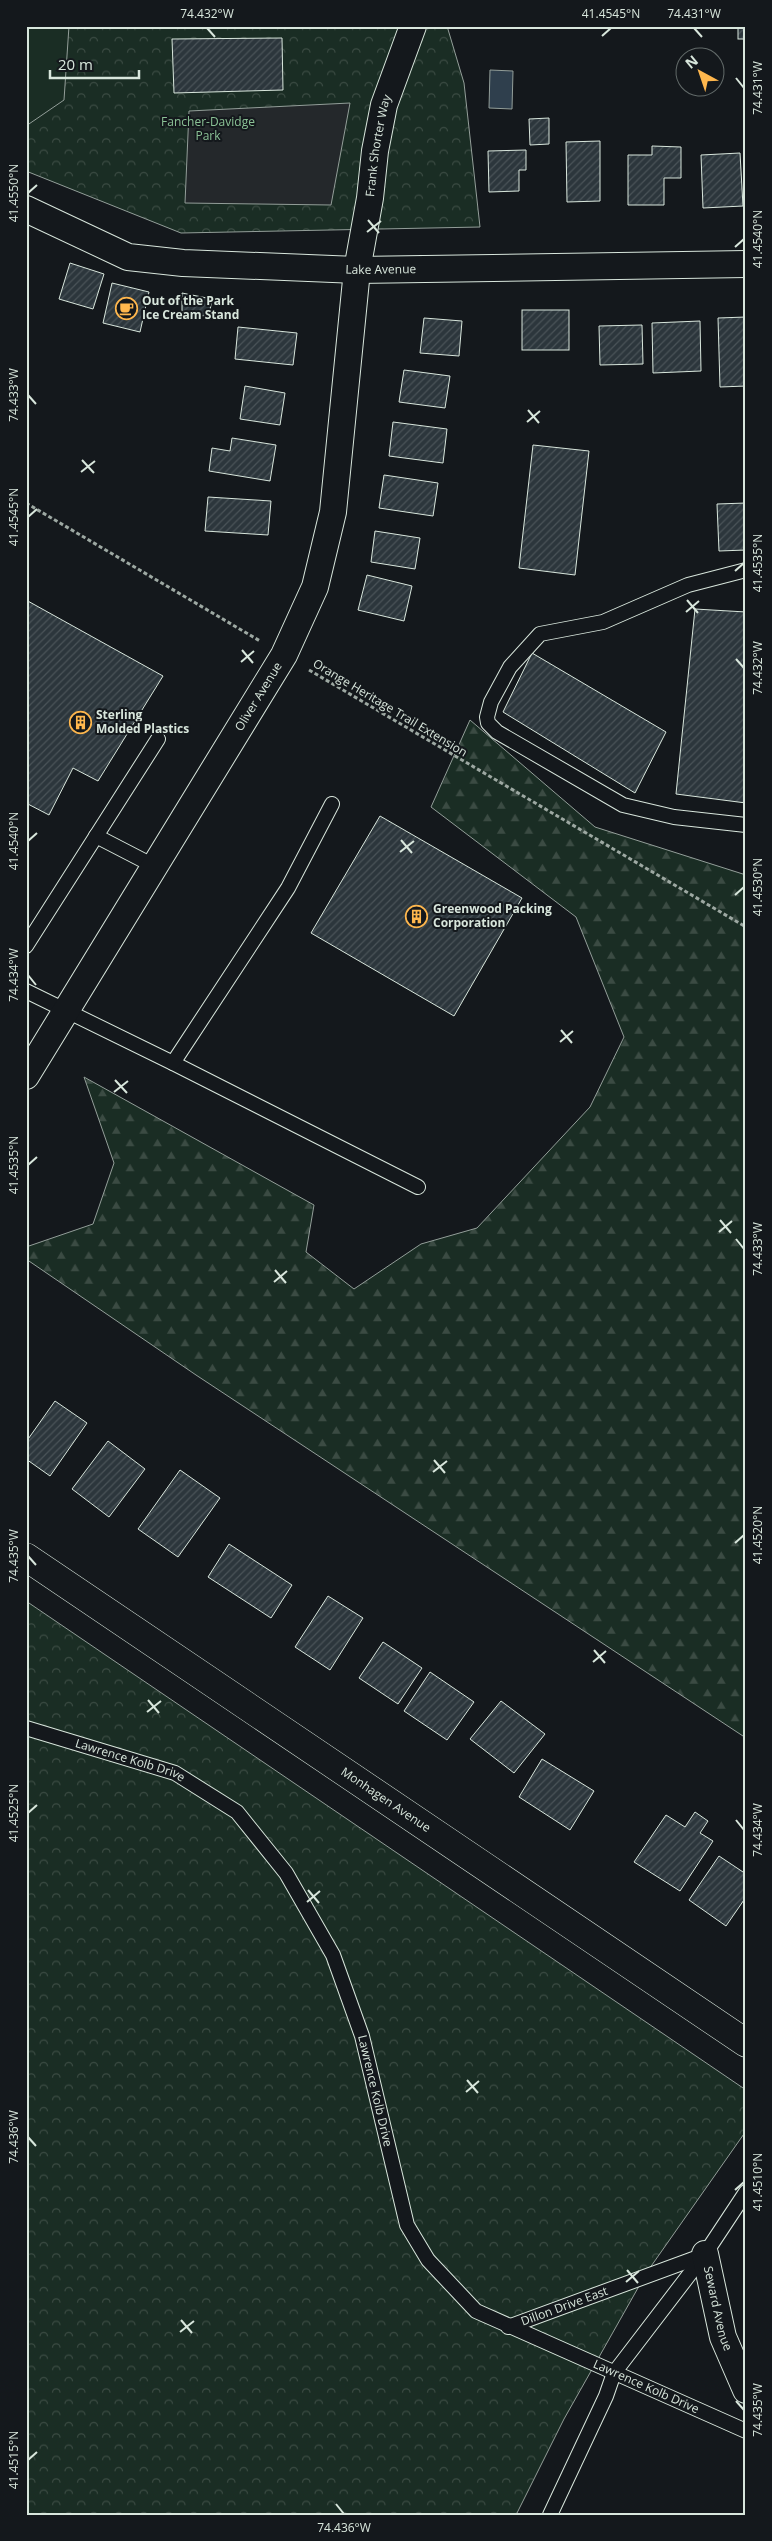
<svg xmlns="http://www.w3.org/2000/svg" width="772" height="2541" viewBox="0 0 772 2541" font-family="'Open Sans',sans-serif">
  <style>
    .forest { fill: url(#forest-firs); stroke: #939e99 }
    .park { fill: url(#park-crowns); stroke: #939e99 }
    .pitch { fill: #1a2d24; stroke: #939e99 }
    .parking { fill: #24282b; stroke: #939e99 }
    .water { fill: #2f3f4d; stroke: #939e99 }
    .building { fill: url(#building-hatch); stroke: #d8e6dc }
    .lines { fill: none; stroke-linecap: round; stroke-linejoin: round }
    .lane-casing { stroke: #d8e6dc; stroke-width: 16 }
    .street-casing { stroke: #d8e6dc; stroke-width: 28 }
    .primary-casing { stroke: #d8e6dc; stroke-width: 29 }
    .path { stroke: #9da8a2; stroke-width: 3; stroke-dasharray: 4 2.5; stroke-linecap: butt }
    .lane { stroke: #14181c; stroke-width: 14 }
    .street { stroke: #14181c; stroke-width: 26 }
    .primary { stroke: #14181c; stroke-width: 28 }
    .ticks { fill: none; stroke: #d8e6dc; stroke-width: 2 }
    .labels { text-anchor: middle; stroke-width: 4; stroke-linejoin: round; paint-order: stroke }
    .park-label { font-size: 12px; fill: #8ac095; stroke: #14181c }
    .street-label { font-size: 12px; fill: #d8e6dc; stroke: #14181c }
    .poi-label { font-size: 12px; font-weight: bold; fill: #d8e6dc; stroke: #14181c; text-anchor: start }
    .neatline { fill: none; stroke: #d8e6dc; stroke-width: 2 }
    .ticks-label { font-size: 12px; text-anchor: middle; fill: #d8e6dc }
  </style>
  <defs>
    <pattern id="forest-firs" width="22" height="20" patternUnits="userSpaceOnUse" patternTransform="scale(1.25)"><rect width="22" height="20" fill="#1a2d24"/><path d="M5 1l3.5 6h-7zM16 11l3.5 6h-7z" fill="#3b4b43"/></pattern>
    <pattern id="park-crowns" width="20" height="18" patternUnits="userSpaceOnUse" patternTransform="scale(1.25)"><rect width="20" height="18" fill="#1a2d24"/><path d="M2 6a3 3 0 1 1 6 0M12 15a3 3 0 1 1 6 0" fill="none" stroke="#3b4b43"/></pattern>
    <pattern id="building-hatch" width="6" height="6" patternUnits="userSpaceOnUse" patternTransform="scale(1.25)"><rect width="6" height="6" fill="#2c363c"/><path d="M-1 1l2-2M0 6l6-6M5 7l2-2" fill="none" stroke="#4a5358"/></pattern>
  </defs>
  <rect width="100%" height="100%" fill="#14181c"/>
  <!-- forest -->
  <path class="forest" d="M470 720 595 827 746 875V1738L196 1375 26 1259V1247L93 1224 114 1163 84 1077 314 1205 306 1252 354 1289 421 1244 477 1228 590 1107 624 1037 576 917 431 807Z"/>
  <!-- park -->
  <g class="park">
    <path d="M26 26H447L464 83 480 227 181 233 26 171Z"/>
    <path d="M26 1601 746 2090V2131L647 2272 564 2419 516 2515H26Z"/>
  </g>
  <!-- pitch -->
  <path class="pitch" d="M26 26H69L64 100 26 126Z"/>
  <!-- parking -->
  <path class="parking" d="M350 103 331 205 185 203 189 111Z"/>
  <!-- water -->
  <path class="water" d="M490 70 513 71 512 109 489 108Z"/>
  <!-- building -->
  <g class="building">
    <rect x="738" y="26" width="8" height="13"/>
    <path d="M282 38 283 90 174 93 172 39Z"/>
    <path d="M549 118V144L530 145 529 119Z"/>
    <path d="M600 141V201L567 202 566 142Z"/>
    <path d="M652 146 681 147V178H664V205H628V155H652Z"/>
    <path d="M526 150V170H519V191L489 192 488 151Z"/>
    <path d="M740 153 743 206 703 208 701 155Z"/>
    <path d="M70 263 104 274 93 309 59 299Z"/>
    <path d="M112 283 149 292 140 332 103 323Z"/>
    <path d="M182 293 212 299 209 316 182 315Z"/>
    <rect x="522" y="310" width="47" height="40"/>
    <path d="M746 317V386L720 387 718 318Z"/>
    <path d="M424 318 462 321 459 356 420 353Z"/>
    <path d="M700 321 701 371 653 373 652 323Z"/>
    <path d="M642 325 643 364 600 365 599 326Z"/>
    <path d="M238 327 297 333 293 365 235 359Z"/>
    <path d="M404 370 450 376 445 408 399 402Z"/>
    <path d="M245 386 285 393 280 425 240 419Z"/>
    <path d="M393 422 447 429 443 463 389 456Z"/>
    <path d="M232 438 276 445 270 481 209 471 212 448 230 451Z"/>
    <path d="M533 445 589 451 575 575 519 568Z"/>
    <path d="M384 475 438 483 433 516 379 508Z"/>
    <path d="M208 497 271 501 268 535 205 531Z"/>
    <path d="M746 503V550L719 551 717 504Z"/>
    <path d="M375 531 420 538 415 569 371 562Z"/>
    <path d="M367 575 412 586 404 621 358 610Z"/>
    <path d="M26 600 163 676 98 781 73 768 49 815 26 803Z"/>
    <path d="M695 609 746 612V803L676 794Z"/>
    <path d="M532 653 666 732 635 793 503 712Z"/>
    <path d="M380 816 522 898 454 1016 311 933Z"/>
    <path d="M55 1401 87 1423 50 1476 26 1459V1442Z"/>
    <path d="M108 1441 145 1469 109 1517 72 1489Z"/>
    <path d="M180 1470 220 1498 178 1557 138 1529Z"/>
    <path d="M229 1544 292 1585 271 1618 208 1577Z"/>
    <path d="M328 1596 363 1618 330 1670 295 1647Z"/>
    <path d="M383 1642 422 1668 398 1704 359 1678Z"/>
    <path d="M430 1672 474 1702 447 1740 404 1711Z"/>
    <path d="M501 1701 545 1734 514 1773 470 1739Z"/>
    <path d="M542 1759 594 1791 570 1830 519 1797Z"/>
    <path d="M695 1812 708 1821 700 1833 713 1841 680 1891 634 1862 666 1815 685 1827Z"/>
    <path d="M719 1856 746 1874V1897L726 1926 689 1900Z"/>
  </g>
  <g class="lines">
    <defs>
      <g id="lane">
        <path d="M746 570 688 585 603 622 540 634 510 667 491 702 487 717 488 723 497 732 623 805 674 817 746 825"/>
        <path d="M96 836 154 866"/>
        <path d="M26 946 158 739"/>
        <path d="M26 991 173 1063 418 1187"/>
        <path d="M173 1063 288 888 332 804"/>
        <path id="s1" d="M26 1728 175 1773 237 1812 286 1873 333 1955 362 2036 407 2225 428 2260 476 2311 746 2431"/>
        <path id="s2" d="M508 2327 704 2255"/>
        <path d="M550 2515 606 2396 614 2373 705 2254 746 2192"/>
      </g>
      <g id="street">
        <path id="s3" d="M26 209 128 257 183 263 357 270 746 264"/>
        <path id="s4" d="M26 1076 284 655 315 587 333 512 357 270 370 198 375 151 384 105 413 26"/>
        <path id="s5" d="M705 2254 723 2337 746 2390"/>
      </g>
      <g id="primary">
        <path id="s6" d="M26 1557 746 2043"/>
      </g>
    </defs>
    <!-- lane casing -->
    <use href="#lane" class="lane-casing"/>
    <!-- street casing -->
    <use href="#street" class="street-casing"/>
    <!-- primary casing -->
    <use href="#primary" class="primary-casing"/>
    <!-- path -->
    <g class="path">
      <path d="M26 503 260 641"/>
      <path d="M309 670 746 927"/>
    </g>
    <!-- lane -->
    <use href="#lane" class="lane"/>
    <!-- street -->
    <use href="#street" class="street"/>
    <!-- primary -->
    <use href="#primary" class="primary"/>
  </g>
  <!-- ticks -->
  <path class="ticks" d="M207 28 215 37M694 28 702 37M602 36 611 28M736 78 744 88M28 193 37 185M368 220 379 233M367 232 381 221M735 247 744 239M28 395 36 404M528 410 539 423M527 422 540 411M82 460 94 473M81 472 95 461M28 517 37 509M735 571 744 563M687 600 698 613M686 612 699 601M242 650 253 663M736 659 744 668M241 662 254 651M401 840 412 853M28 841 37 833M400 852 414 841M735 895 744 887M28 975 36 985M561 1030 572 1043M560 1042 573 1031M115 1080 127 1093M114 1092 128 1081M28 1165 37 1157M720 1220 731 1233M719 1232 732 1221M736 1239 744 1249M275 1270 286 1283M274 1282 287 1271M434 1460 445 1473M433 1472 447 1461M735 1543 744 1535M28 1556 36 1565M594 1650 605 1663M593 1662 606 1651M148 1700 159 1713M147 1712 161 1701M28 1813 37 1805M736 1820 744 1830M308 1890 319 1903M307 1902 320 1891M467 2080 478 2093M466 2092 479 2081M28 2137 36 2146M735 2190 744 2182M627 2270 638 2283M626 2282 639 2271M181 2320 192 2333M180 2332 194 2321M736 2401 744 2410M28 2460 37 2452M336 2504 344 2514"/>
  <!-- icons -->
  <defs>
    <symbol id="cafe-ring" viewBox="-11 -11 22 22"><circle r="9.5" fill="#14181c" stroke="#ffb74d" stroke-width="1.5"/><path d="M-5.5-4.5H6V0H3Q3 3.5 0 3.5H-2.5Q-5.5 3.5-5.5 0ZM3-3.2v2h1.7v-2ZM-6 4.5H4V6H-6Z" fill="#ffb74d"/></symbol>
    <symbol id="building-ring" viewBox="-11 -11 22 22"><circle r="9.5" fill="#14181c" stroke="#ffb74d" stroke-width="1.5"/><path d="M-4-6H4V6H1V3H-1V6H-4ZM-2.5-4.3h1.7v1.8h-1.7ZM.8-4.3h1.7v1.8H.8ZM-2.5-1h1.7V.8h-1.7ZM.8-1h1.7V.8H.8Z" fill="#ffb74d"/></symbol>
  </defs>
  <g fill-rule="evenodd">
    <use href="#cafe-ring" x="114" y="296" width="25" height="25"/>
    <use href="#building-ring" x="68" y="710" width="25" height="25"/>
    <use href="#building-ring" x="404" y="904" width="25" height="25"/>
  </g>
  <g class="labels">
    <!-- park labels -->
    <g class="park-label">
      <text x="208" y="126">Fancher-Davidge<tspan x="208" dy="14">Park</tspan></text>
    </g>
    <!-- street labels -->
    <g class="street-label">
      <text dy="4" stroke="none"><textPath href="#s4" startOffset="1015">Frank Shorter Way</textPath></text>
      <text dy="4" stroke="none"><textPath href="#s3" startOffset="366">Lake Avenue</textPath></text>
      <text dy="4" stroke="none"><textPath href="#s4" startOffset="445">Oliver Avenue</textPath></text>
      <text transform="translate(390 708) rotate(31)" y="4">Orange Heritage Trail Extension</text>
      <text dy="4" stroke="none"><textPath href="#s1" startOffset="109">Lawrence Kolb Drive</textPath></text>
      <text dy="4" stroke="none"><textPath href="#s6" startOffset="434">Monhagen Avenue</textPath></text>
      <text dy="4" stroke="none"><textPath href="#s1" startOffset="544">Lawrence Kolb Drive</textPath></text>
      <text dy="4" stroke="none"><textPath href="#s2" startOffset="60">Dillon Drive East</textPath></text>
      <text dy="4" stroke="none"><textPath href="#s5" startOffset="56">Seward Avenue</textPath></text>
      <text dy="4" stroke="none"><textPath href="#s1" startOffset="979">Lawrence Kolb Drive</textPath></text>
    </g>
    <!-- poi labels -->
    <g class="poi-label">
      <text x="142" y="305">Out of the Park<tspan x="142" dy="14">Ice Cream Stand</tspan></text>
      <text x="96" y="719">Sterling<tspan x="96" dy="14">Molded Plastics</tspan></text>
      <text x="433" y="913">Greenwood Packing<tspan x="433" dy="14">Corporation</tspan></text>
    </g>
  </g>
  <!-- border -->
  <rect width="772" height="2541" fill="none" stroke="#14181c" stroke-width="55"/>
  <!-- north arrow -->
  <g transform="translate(700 72) rotate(320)"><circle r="24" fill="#14181c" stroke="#626a69"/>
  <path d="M0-4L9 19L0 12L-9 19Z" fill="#ffb74d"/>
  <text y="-8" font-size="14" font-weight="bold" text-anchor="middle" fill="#d8e6dc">N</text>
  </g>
  <!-- scale -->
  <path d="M50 70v8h89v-8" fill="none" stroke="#d8e6dc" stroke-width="2.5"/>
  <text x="58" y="70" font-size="15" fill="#d8e6dc" stroke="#14181c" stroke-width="4" paint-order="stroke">20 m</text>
  <rect x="28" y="28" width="716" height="2486" class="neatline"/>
  <g class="ticks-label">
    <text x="207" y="18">74.432°W</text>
    <text x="611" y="18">41.4545°N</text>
    <text x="694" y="18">74.431°W</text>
    <text transform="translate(758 88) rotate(-90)" y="4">74.431°W</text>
    <text transform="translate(14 193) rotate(-90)" y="4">41.4550°N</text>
    <text transform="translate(758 239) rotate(-90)" y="4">41.4540°N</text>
    <text transform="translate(14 395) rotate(-90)" y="4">74.433°W</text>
    <text transform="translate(14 517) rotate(-90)" y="4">41.4545°N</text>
    <text transform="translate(758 563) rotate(-90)" y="4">41.4535°N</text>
    <text transform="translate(758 668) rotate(-90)" y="4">74.432°W</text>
    <text transform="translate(14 841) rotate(-90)" y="4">41.4540°N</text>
    <text transform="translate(758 887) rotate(-90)" y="4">41.4530°N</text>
    <text transform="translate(14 975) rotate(-90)" y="4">74.434°W</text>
    <text transform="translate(14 1165) rotate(-90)" y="4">41.4535°N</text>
    <text transform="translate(758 1249) rotate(-90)" y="4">74.433°W</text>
    <text transform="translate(758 1535) rotate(-90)" y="4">41.4520°N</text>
    <text transform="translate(14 1556) rotate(-90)" y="4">74.435°W</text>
    <text transform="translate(14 1813) rotate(-90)" y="4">41.4525°N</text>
    <text transform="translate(758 1830) rotate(-90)" y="4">74.434°W</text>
    <text transform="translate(14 2137) rotate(-90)" y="4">74.436°W</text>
    <text transform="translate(758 2182) rotate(-90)" y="4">41.4510°N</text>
    <text transform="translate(758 2410) rotate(-90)" y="4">74.435°W</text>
    <text transform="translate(14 2460) rotate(-90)" y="4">41.4515°N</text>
    <text x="344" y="2532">74.436°W</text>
  </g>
</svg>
